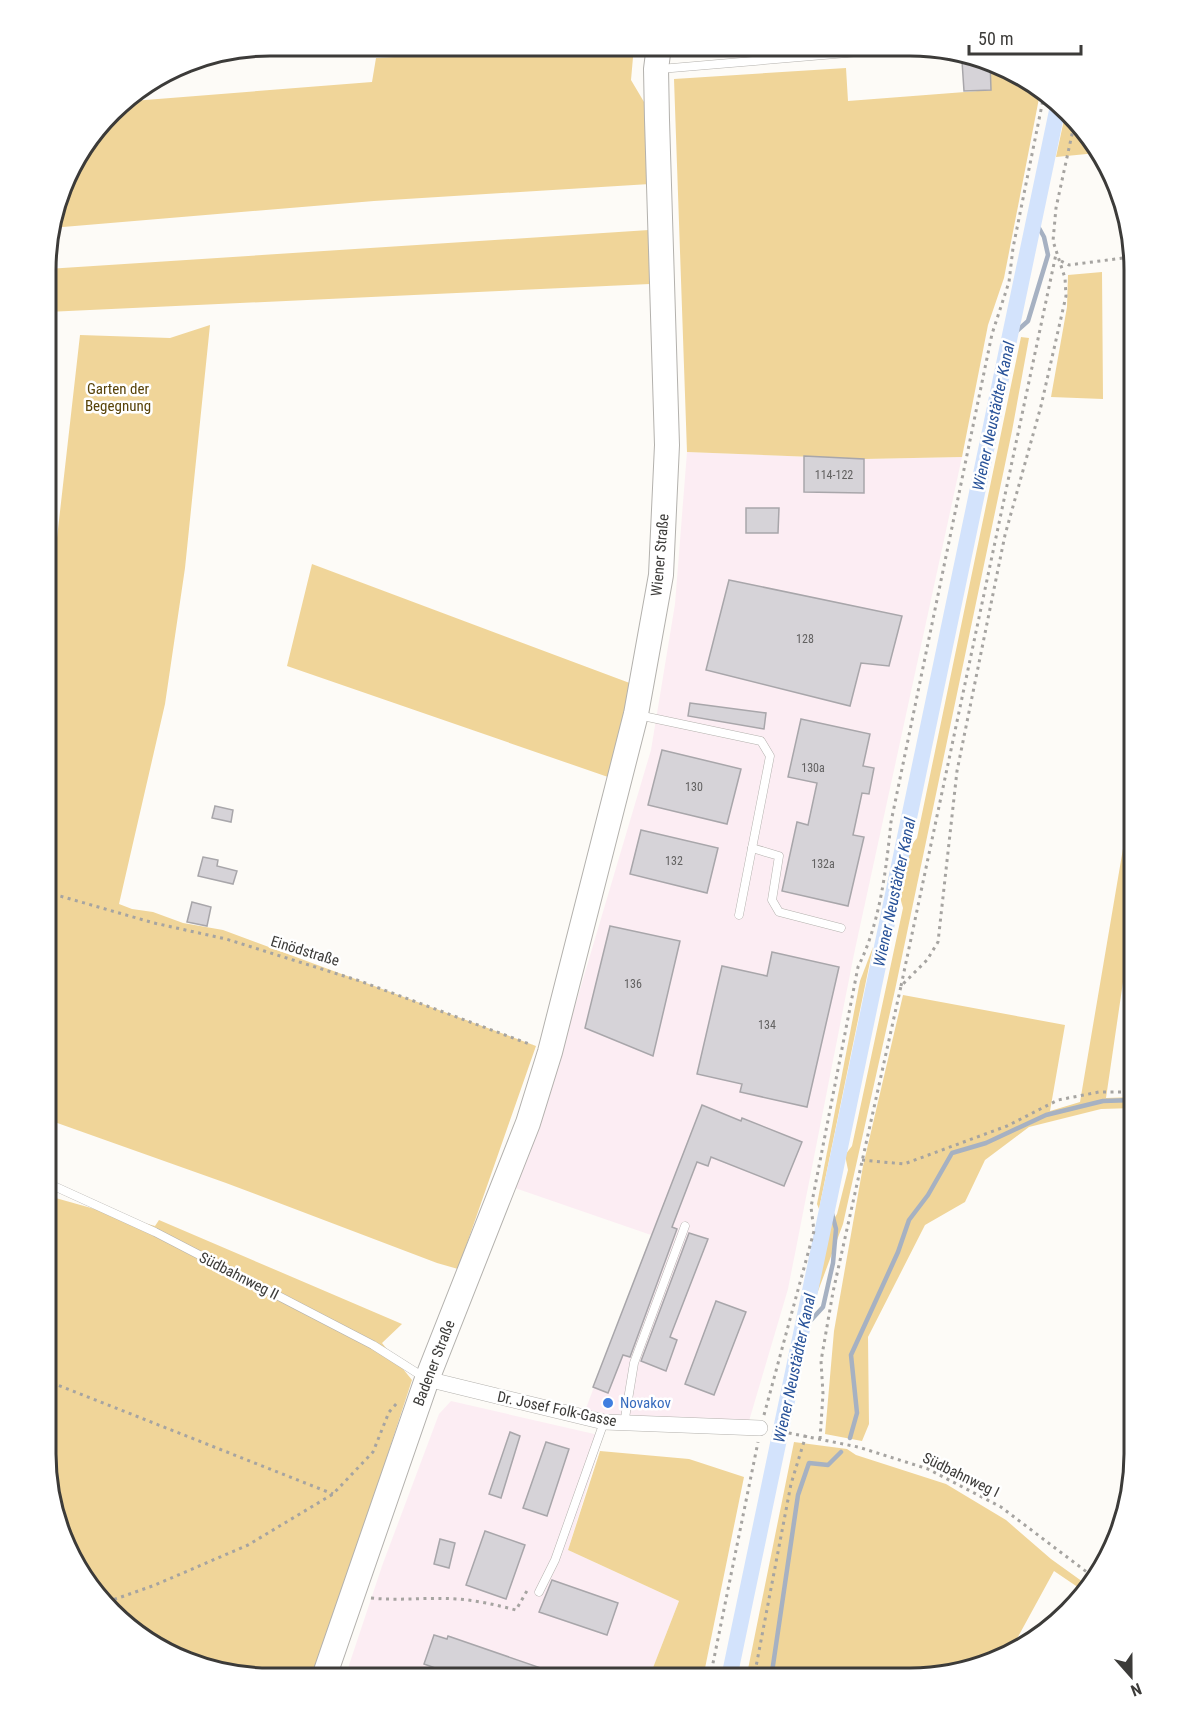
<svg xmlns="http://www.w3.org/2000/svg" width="1179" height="1724" viewBox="0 0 1179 1724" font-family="'Roboto Condensed',sans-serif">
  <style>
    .commercial { fill: #fcedf3 }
    .green { fill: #f0d599 }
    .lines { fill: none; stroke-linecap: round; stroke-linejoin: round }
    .stream { stroke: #a6b1c2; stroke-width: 4.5 }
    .canal { stroke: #d3e3fc; stroke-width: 16 }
    .building { fill: #d6d3d8; stroke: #a8a6aa; stroke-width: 1.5 }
    .lane-casing { stroke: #b3b1ad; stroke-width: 9 }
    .street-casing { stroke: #b3b1ad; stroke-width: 16 }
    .primary-casing { stroke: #b3b1ad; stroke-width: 26 }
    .path { stroke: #a6a4a1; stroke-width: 3; stroke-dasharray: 3 4.5; stroke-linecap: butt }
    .lane { stroke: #fff; stroke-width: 8 }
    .street { stroke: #fff; stroke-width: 15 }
    .primary { stroke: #fff; stroke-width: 24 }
    .shop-dot { fill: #3f7fe0; stroke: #fff; stroke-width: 2 }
    .labels { text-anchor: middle; stroke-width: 5; stroke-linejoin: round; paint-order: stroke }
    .number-label { font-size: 12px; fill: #626161 }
    .park-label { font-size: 15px; fill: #584309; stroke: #fff }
    .street-label { font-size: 15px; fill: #3c3b39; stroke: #fff }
    .shop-label { font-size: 15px; fill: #366cbe; stroke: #fff; text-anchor: start }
    .water-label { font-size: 16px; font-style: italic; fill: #285299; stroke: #fff }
    .rim { fill: none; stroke: #3c3b39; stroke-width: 3 }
  </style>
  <rect width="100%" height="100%" fill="#fdfbf7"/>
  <!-- commercial -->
  <g class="commercial">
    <path d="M687 452 864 459 962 457 854 954 788 1289 749 1421 615 1417 585 1411 651 1235 512 1187 565 1040 651 750 675 604Z"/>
    <path d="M451 1401 603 1436 568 1550 679 1601 649 1678 345 1677 382 1566 439 1414Z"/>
  </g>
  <!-- green -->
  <g class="green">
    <path d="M601 46H634L631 80 647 107 650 184 374 201 51 228 75 157 120 102 372 82 376 58Z"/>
    <path d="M990 61 1041 88 1004 278 988 325 962 457 864 459 687 452 674 79 846 68 848 101 991 90Z"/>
    <path d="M1065 115 1097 153 1056 157Z"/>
    <path d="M649 230 650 284 47 312V269Z"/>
    <path d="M1133 266 1134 907 1106 1098 1134 1097V1108L1101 1109 1029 1127 985 1160 965 1202 925 1225 868 1337 869 1424 862 1441 825 1434 834 1331 863 1166 903 995 1065 1025 1050 1111 1080 1102 1127 825 1124 270Z"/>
    <path d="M1102 272 1103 399 1051 397 1067 307 1068 275Z"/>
    <path d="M210 325 185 568 165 704 119 904 132 909 153 912 183 923 223 930 536 1046 458 1269 437 1263 226 1183 46 1119V613L52 582 80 335 170 338Z"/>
    <path d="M1021 337 1029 338 1012 431 895 990 843 1224 814 1302 827 1230 837 1214 848 1170 845 1155 852 1146 903 908 898 890 905 853 917 838Z"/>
    <path d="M312 564 635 685 615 747 608 777 287 666Z"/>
    <path d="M873 947 819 1209 817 1204 860 981Z"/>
    <path d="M45 1195 155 1226 159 1220 402 1324 382 1343 412 1380 315 1677H240L184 1662 133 1633 68 1554 45 1455Z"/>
    <path d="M794 1442 847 1449 856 1455 946 1484 1006 1520 1051 1559 1090 1587 1085 1592 1054 1571 1007 1657 910 1679H746Z"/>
    <path d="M600 1451 689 1459 744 1477 703 1678H649L679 1601 568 1550Z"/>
  </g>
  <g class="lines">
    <!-- stream -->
    <g class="stream">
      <path d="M1009 338 1028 321 1048 255 1044 237 1034 219"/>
      <path d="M802 1330 823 1307 833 1263 836 1229 829 1202"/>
      <path d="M850 1438 857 1413 851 1355 898 1252 909 1220 928 1195 952 1153 986 1143 1046 1115 1103 1101 1134 1100"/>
      <path d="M771 1679 798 1495 809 1463 828 1465 841 1452"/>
    </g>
    <!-- canal -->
    <path class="canal" d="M729 1678 1058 106"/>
  </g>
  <!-- building -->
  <g class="building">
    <path d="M987 60 990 61 991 90 964 91 962 61Z"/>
    <path d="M804 456 864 459V493L804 492Z"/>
    <path d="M746 508H779L778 533H746Z"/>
    <path d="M729 580 902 616 889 666 861 663 850 706 706 670Z"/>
    <path d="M690 703 766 713 764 729 688 716Z"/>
    <path d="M801 719 870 734 863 766 874 768 869 794 862 793 853 835 864 837 848 906 782 891 797 822 808 825 817 783 788 777Z"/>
    <path d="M662 750 741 769 727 824 648 805Z"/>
    <path d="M215 806 233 810 231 822 212 818Z"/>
    <path d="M641 830 718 848 707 893 630 874Z"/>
    <path d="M203 857 218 860 217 866 237 871 233 884 198 876Z"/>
    <path d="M192 902 211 907 207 926 187 922Z"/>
    <path d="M610 926 680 941 653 1056 585 1028Z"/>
    <path d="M772 952 839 967 807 1107 740 1092 742 1084 697 1074 722 966 767 976Z"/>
    <path d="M702 1105 741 1121 742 1118 802 1142 784 1186 711 1157 708 1166 697 1162 672 1227 677 1229 630 1357 623 1355 608 1393 593 1387Z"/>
    <path d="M689 1233 708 1239 670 1337 677 1340 666 1371 641 1361Z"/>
    <path d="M716 1301 746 1312 714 1395 685 1384Z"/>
    <path d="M510 1432 520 1436 501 1498 489 1494Z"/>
    <path d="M546 1442 569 1449 547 1516 523 1508Z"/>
    <path d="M485 1531 525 1545 506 1599 466 1585Z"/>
    <path d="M440 1539 455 1543 449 1568 434 1564Z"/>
    <path d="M552 1580 618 1603 607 1635 539 1612Z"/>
    <path d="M434 1635 447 1639 448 1636 564 1676V1678H463L424 1664Z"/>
  </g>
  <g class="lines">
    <defs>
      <g id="lane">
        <path d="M660 69 918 47"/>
        <path d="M638 715 761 741 770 756 739 915"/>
        <path d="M752 848 779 856 772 900 779 912 841 928"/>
        <path d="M45 1182 155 1232 373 1345 425 1378"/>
        <path d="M624 1424 634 1363 685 1226"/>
        <path d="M539 1592 555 1560 604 1422"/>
      </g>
      <path id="street" d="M427 1379 604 1422 760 1428"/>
      <path id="primary" d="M324 1677 427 1379 528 1123 550 1052 636 714 661 575 667 445 657 120 656 69 659 46"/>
    </defs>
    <!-- lane casing -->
    <use href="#lane" class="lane-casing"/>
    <!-- street casing -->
    <use href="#street" class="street-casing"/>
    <!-- primary casing -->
    <use href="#primary" class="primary-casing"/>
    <!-- path -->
    <g class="path">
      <path d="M1061 261 1069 265 1131 257"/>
      <path d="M46 892 154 923 226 939 360 981 532 1045"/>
      <path d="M901 986 1056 254"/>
      <path d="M862 1160 904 1164 1007 1126 1058 1100 1099 1092H1134"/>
      <path d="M45 1380 333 1494"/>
      <path d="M764 1415 814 1231 811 1207 858 967C880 923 886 871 891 822L992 334 1009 282 1013 248 1045 90"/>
      <path d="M774 1430 858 1447 928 1469 1001 1507 1096 1579"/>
      <path d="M820 1439 823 1394 821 1361 833 1292 901 986 927 960 938 942 957 771 1005 535 1041 406 1066 296 1065 278 1053 241 1056 208 1074 125"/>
      <path d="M371 1598C400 1601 427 1597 456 1599 476 1600 496 1605 516 1610L528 1589"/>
      <path d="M107 1602 155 1585 248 1545 333 1494 373 1452 389 1412 398 1402"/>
      <path d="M755 1672 791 1484 806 1435"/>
      <path d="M710 1678 758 1442"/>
    </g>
    <!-- lane -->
    <use href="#lane" class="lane"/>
    <!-- street -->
    <use href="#street" class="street"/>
    <!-- primary -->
    <use href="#primary" class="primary"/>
  </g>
  <!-- markers -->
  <circle class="shop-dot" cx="608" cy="1403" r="6"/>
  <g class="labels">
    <!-- number labels -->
    <g class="number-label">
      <text x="834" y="479">114-122</text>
      <text x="805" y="643">128</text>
      <text x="813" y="772">130a</text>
      <text x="694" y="791">130</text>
      <text x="674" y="865">132</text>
      <text x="823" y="868">132a</text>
      <text x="633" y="988">136</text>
      <text x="767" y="1029">134</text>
    </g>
    <!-- park labels -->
    <g class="park-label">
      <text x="118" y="394">Garten der<tspan x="118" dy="17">Begegnung</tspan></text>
    </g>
    <!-- street labels -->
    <g class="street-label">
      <text transform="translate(660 555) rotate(-85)" y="5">Wiener Straße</text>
      <text transform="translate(305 951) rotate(17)" y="5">Einödstraße</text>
      <text transform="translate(239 1276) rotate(27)" y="5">Südbahnweg II</text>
      <text transform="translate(434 1363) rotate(-69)" y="5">Badener Straße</text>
      <text transform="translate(557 1409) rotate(12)" y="5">Dr. Josef Folk-Gasse</text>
      <text transform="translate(961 1475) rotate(26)" y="5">Südbahnweg I</text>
    </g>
    <!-- shop labels -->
    <g class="shop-label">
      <text x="620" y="1408">Novakov</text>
    </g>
    <!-- water labels -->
    <g class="water-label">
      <text transform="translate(993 416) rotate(-78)" y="6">Wiener Neustädter Kanal</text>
      <text transform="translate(894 892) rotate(-78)" y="6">Wiener Neustädter Kanal</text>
      <text transform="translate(794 1368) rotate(-78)" y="6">Wiener Neustädter Kanal</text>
    </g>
  </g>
  <!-- crop -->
  <path d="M0 0H1179V1724H0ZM270 56H910A214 214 0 0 1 1124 270V1454A214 214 0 0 1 910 1668H270A214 214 0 0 1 56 1454V270A214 214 0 0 1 270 56Z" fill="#fff" fill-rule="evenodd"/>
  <path class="rim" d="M270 56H910A214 214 0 0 1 1124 270V1454A214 214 0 0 1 910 1668H270A214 214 0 0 1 56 1454V270A214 214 0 0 1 270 56Z"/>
  <!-- north arrow -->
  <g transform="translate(1131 1676) rotate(159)" stroke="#ffffff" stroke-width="4.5" paint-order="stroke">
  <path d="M0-4.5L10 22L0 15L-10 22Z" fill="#3c3b39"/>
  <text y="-9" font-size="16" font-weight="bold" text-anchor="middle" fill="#3c3b39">N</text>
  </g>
  <!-- scale -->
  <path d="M969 45v9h112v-9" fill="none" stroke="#3c3b39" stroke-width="3"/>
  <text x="978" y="45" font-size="18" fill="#3c3b39" stroke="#ffffff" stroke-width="4.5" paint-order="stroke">50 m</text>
</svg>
